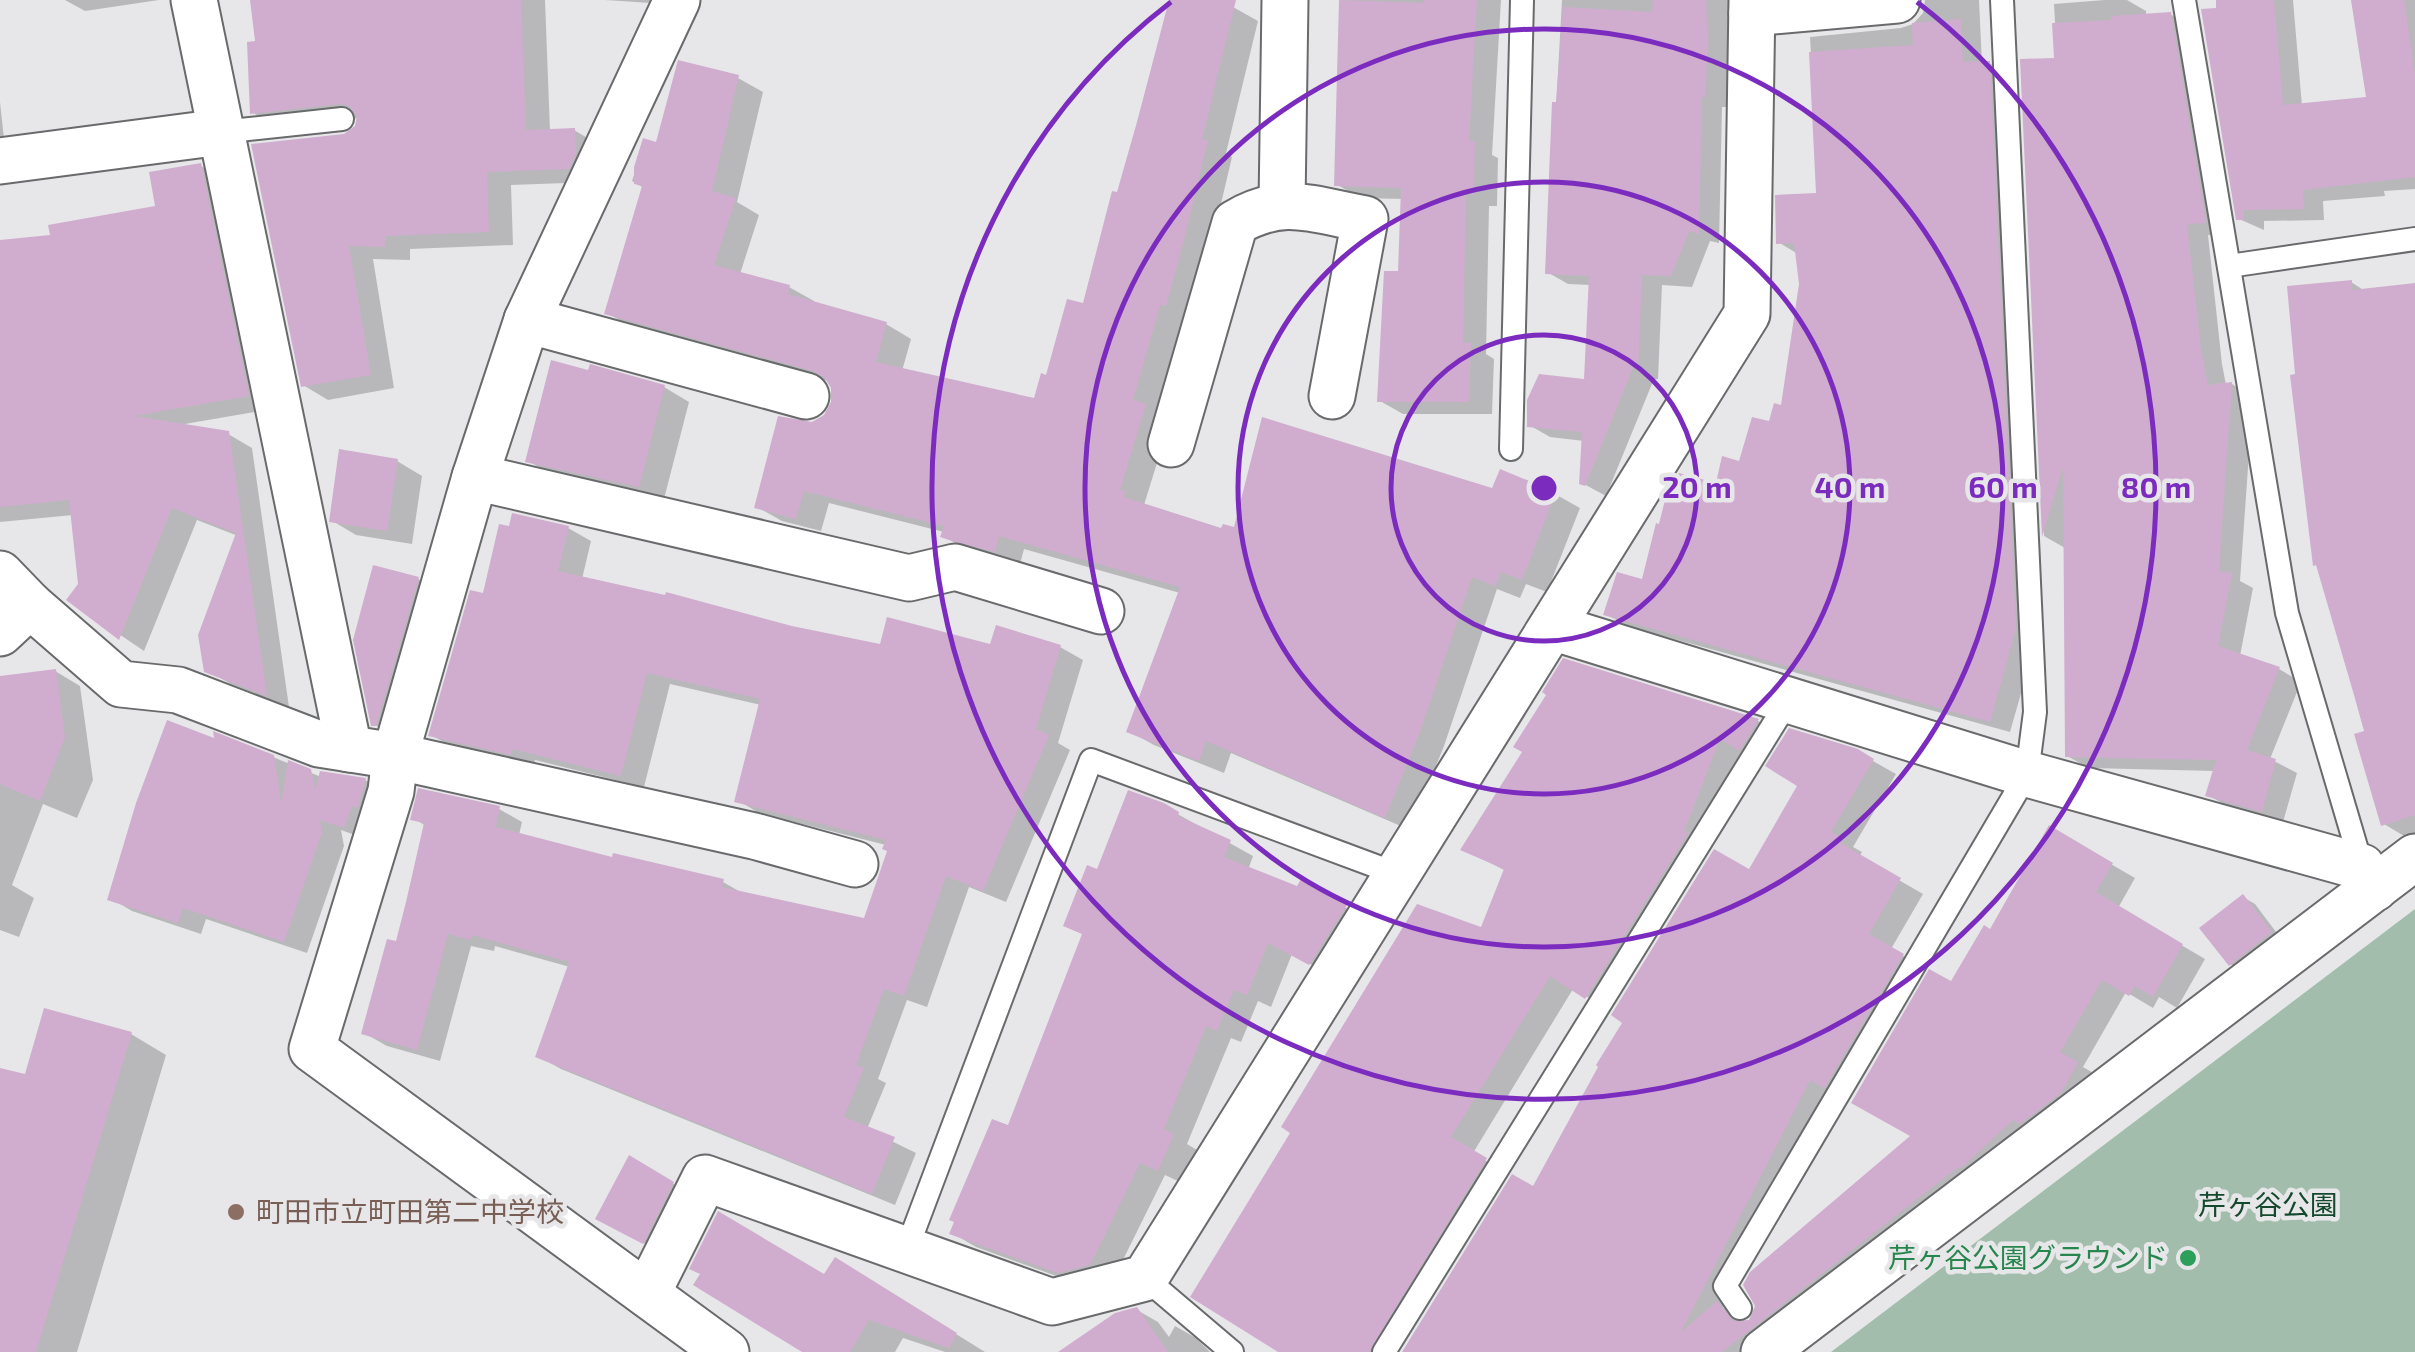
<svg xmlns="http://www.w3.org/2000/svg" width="2415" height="1352" viewBox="0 0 2415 1352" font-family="'Exo 2','Noto Sans JP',sans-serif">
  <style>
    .green { fill: #a2bdab }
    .shadow { fill: #0003 }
    .building { fill: #d0adcf }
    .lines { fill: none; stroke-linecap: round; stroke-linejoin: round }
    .service-casing { stroke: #696a6c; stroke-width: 26 }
    .minor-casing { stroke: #696a6c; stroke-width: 49 }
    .service { stroke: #fff; stroke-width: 22 }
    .minor { stroke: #fff; stroke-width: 45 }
    .ring { fill: none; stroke: #7b2cbf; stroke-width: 5 }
    .education-dot { fill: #8d6e63; stroke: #e7e7e9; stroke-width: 4 }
    .leisure-dot { fill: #2e9e5b; stroke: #e7e7e9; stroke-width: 4 }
    .labels { text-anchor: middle; stroke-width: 9; stroke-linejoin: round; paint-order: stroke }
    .park-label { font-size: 28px; fill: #15492e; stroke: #e7e7e9 }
    .education-label { font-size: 28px; fill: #785e54; stroke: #e7e7e9; text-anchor: start }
    .leisure-label { font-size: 28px; fill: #27864d; stroke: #e7e7e9; text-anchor: end }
    .centre { fill: #7b2cbf; stroke: #e7e7e9; stroke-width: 5 }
    .ring-label { font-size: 30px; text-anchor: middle; font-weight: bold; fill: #7b2cbf; stroke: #e7e7e9; stroke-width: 9; stroke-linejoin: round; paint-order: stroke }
  </style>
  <rect width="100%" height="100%" fill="#e7e7e9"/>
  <!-- green -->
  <path class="green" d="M2415 909V1352H1831Z"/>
  <!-- shadow -->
  <g class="shadow">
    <path d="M65 0H159L85 11Z"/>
    <path d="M252 0H545L550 131 574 130 599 145 594 182 511 185 513 245 410 249V260L373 259 394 388 328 400 303 385 344 136 358 127 359 118 277 127 252 112 258 44Z"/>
    <path d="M605 0H666V4Z"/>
    <path d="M1170 0H1208L1233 7 1258 21 1226 153 1232 157 1170 421 1144 505 1223 531 1236 530 1493 491 1501 472 1555 494 1580 508 1547 592 1526 584 1520 598 1497 589 1444 746 1410 830 1231 753 1224 773 1154 745 1129 731 1180 593 1024 549 1020 564 968 550 943 536 944 532 829 503 821 531 782 521 757 507 812 424 826 417 834 403V388L829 381 632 327 607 313 644 188 632 181 645 141 658 145 680 63 738 78 763 92 737 202 759 215 740 274 789 287 814 301 813 304 886 324 911 339 902 371 1035 401 1084 306 1118 195Z"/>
    <path d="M1342 0H1501L1492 155 1498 158 1497 206H1489L1486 354 1494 359 1492 414H1403L1380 401 1400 274 1403 199 1360 198 1336 184Z"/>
    <path d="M1562 0H1731L1726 107H1722L1719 243 1710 241 1692 287 1662 285 1658 379H1654L1606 496 1582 483 1584 441 1550 437 1529 425 1587 382 1591 285 1568 284 1547 272Z"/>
    <path d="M1925 0H1979L1982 64 1989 63 2010 75 2036 641 2010 732 1627 626 1606 614 1643 582 1784 408 1802 284 1798 254 1778 242 1819 195 1810 37 1901 28 1913 24 1923 13Z"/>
    <path d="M2105 0H2127L2146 11V16L2170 14 2192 27 2227 234 2208 235 2222 364 2226 385 2232 384 2253 397 2240 581 2253 588 2240 656 2279 669 2301 682 2270 759 2297 773 2283 822 2229 807 2208 795 2215 771 2089 768 2067 756 2065 548 2044 536 2022 62 2057 60 2054 4Z"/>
    <path d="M2218 0H2293L2302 106 2368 100 2354 0H2415V189L2384 191 2385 196 2323 201 2324 220 2264 221V230L2239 219Z"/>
    <path d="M0 102 5 148H0Z"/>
    <path d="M201 166 225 180 272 409 179 425 228 434 252 448 289 707 231 684 206 670 238 536 197 520 144 651 69 600 80 584 73 515 0 522V243L53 237 158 208Z"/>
    <path d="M2351 282 2365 291 2415 286V833L2404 836 2384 824 2298 376Z"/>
    <path d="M664 387 689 402 664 499 553 475 528 461Z"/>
    <path d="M397 461 422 476 412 544 356 535 331 520Z"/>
    <path d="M568 528 591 541 582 579 882 647H1060L1083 660 1058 743 1070 750 1006 902 969 887 927 1007 907 1000 878 1079 886 1083 867 1129 916 1153 895 1205 561 1069 538 1056 570 967 495 946 494 951 471 946 440 1061 387 1046 364 1033 398 944 426 826 413 818 499 809 522 822 519 835 614 861 723 882 744 894 865 921 889 851 886 845 759 813 737 800 761 705 670 684 644 787 535 760 534 766 454 748 431 735 484 596Z"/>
    <path d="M418 579 440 592 396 737 373 724Z"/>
    <path d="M1564 661 1758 721 1781 734 1764 762 1744 751 1706 846 1710 849 1610 1010 1573 989 1473 1153 1508 1174 1398 1352H1284L1482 931 1506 871 1463 849 1525 751Z"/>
    <path d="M55 671 80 686 93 780 77 818 43 804 12 885 34 898 19 937 0 930V678Z"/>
    <path d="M1857 752 1896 774 1853 847 1862 852 1859 857 1923 894 1891 949 1926 969 1849 1099 1834 1091 1723 1307 1745 1323 1751 1322 1915 1136 1951 984 1991 932 2050 829 2135 878 2118 908 2205 959 2177 1008 2159 997 2153 1008 2126 992 2083 1067 2100 1077 1761 1352H1405L1534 1189 1750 872Z"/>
    <path d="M273 757 321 777 365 780 387 793 366 839 341 830 344 846 307 953 206 919 201 934 132 911 110 898Z"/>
    <path d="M1163 806 1253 856 1248 870 1298 889 1302 883 1369 921 1334 977 1292 954 1271 1007 1258 1001 1241 1042 1231 1038 1187 1144 1197 1150 1182 1183 1165 1175 1114 1278 1084 1286 976 1247 952 1233 1009 1129 1084 935 1066 925 1098 872Z"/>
    <path d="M2243 897 2255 904 2282 940 2242 971 2230 964Z"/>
    <path d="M131 1034 166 1055 77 1352H0V1070L26 1078Z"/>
    <path d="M630 1158 697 1198 668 1256 623 1232Z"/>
    <path d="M825 1277 869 1280 985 1352H945L903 1338 895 1352H807Z"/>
    <path d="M1137 1310 1158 1322 1169 1337 1175 1326 1196 1338 1210 1352H1069Z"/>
  </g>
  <!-- building -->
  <g class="building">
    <path d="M250 0H521L526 130 575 128 576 154 569 169 487 172 489 232 386 236 385 247 349 246 371 375 301 387 251 144 344 134 355 126 357 116 349 106 340 104 250 114 247 42 255 41Z"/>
    <path d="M1169 0H1236L1202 139 1208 140 1184 240 1166 306 1160 305 1133 400 1146 404 1120 490 1125 491 1124 497 1221 528 1223 524 1234 527 1262 417 1492 488 1500 469 1556 492 1522 580 1501 572 1495 586 1472 577 1420 732 1385 818 1206 741 1199 761 1126 732 1180 587 999 536 995 552 955 542 940 537 944 526 804 491 796 519 754 508 778 416 812 422 824 415 831 402V388L825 378 813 371 604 314 642 186 634 184V167L643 138 656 142 678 60 739 75 712 191 736 198 714 265 790 285 788 294 887 322 876 362 1034 398 1041 373 1046 375 1067 299 1083 303 1112 191 1117 192 1137 122Z"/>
    <path d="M1339 0 1424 3V0H1477L1469 141H1475L1474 194H1466L1463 342 1471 343 1469 402H1377L1384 271H1398L1401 188 1334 186Z"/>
    <path d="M1653 0H1706L1708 45 1705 97H1702L1699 234 1689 231 1671 276 1642 275 1638 368H1633L1585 486 1579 484 1582 432 1527 427V400L1539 374 1584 379 1589 276 1545 274 1552 102H1556L1563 7 1652 12Z"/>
    <path d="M2216 0H2274L2283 105 2366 97 2351 0H2404L2415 74V177L2303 190 2304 209 2244 210 2243 220H2236L2201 9 2216 8Z"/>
    <path d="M2171 12 2206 223 2187 224 2201 350 2208 385 2232 382 2219 571 2232 573 2218 646 2280 667 2247 750 2276 759 2262 812 2205 796 2216 760 2065 757 2063 467 2042 537 2020 59 2054 58 2052 23 2111 20V16Z"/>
    <path d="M1961 19 1963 62 1990 61 2016 628 1990 722 1603 615 1617 572 1642 579 1656 523 1659 524 1667 492 1679 473 1716 483 1722 456 1739 461 1752 417 1769 421 1774 403 1781 405 1799 284 1794 243 1776 244 1775 195 1816 193 1809 52 1913 45 1912 23Z"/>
    <path d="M201 163 249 396 134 416 229 431 267 696 204 672 198 635 236 533 172 508 119 640 66 600 78 584 69 500 0 507V240L50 235 48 225 155 206 149 172Z"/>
    <path d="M2352 280V290L2415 283V815L2381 826 2354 734 2364 731 2354 695 2316 565 2313 566 2290 375 2295 374 2287 286Z"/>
    <path d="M551 360 588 370 590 364 665 385 639 487 525 462Z"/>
    <path d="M339 449 398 459 387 531 329 522Z"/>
    <path d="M512 513 569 526 558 571 665 595 666 592 792 626 880 644 887 617 990 644 996 625 1061 645 1036 729 1049 735 983 891 946 876 904 996 884 989 856 1065 864 1068 844 1117 895 1137 872 1194 535 1057 569 962 472 935 471 940 448 934 417 1050 361 1034 387 939 396 941 406 902 424 823 410 820 418 788 500 806 496 827 612 857 613 853 724 879 722 887 864 918 887 851 882 849 886 840 734 802 760 699 647 673 621 776 513 749 511 755 428 736 470 590 483 593 499 524 509 526Z"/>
    <path d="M373 565 419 577 376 726H371L353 640Z"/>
    <path d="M1563 658 1759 719 1739 751 1720 739 1684 831 1688 833 1585 999 1550 976 1451 1137 1487 1158 1369 1352H1278L1190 1297 1290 1133 1281 1127 1417 904 1481 927 1504 869 1460 850 1522 752 1513 747 1546 695 1542 692Z"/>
    <path d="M56 669 65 737 40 801 0 784V676Z"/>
    <path d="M167 720 214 738 213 731 274 755 281 804 288 760 311 769 315 790 320 771 366 778 358 808 352 806 344 828 320 820 322 832 284 942 183 908 178 923 107 900 136 803Z"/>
    <path d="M1789 728 1858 749 1874 759 1831 832 1840 836 1837 841 1901 878 1869 934 1904 954 1824 1088 1810 1080 1681 1332 1717 1301 1733 1321 1749 1320 1755 1306 1743 1285 1750 1272 1910 1136 1851 1103 1929 969 1951 981 1984 925 1990 929 2049 825 2113 863 2096 892 2183 944 2153 997 2135 986 2129 996 2102 980 2060 1052 2078 1062 2061 1093 2020 1124 2013 1120 1961 1168 1958 1167 1722 1352H1402L1512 1174 1533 1186 1598 1067 1596 1065 1622 1023 1611 1015 1714 849 1749 869 1797 786 1765 766Z"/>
    <path d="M1128 790 1164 803 1179 812 1178 816 1231 840 1224 857 1297 886 1301 879 1347 905 1309 965 1268 943 1247 995 1234 990 1217 1031 1206 1026 1164 1129 1174 1134 1158 1171 1140 1163 1090 1265 1058 1273 949 1234 954 1222 949 1220 992 1119 1008 1125 1082 934 1063 926 1087 865 1097 869Z"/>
    <path d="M2243 894 2272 932 2229 966 2199 928Z"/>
    <path d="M44 1008 132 1032 36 1352H0V1068L25 1074Z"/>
    <path d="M629 1155 674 1182 643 1244 595 1219Z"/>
    <path d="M718 1211 824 1274 835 1257 957 1333 949 1348 869 1320 850 1352H802L693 1285 700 1274 689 1269Z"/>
    <path d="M1137 1307 1168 1352H1058L1115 1313Z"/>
  </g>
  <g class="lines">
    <defs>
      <g id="service">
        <path d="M2184 0 2287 613 2362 867"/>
        <path d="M221 132 342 119"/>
        <path d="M2229 266 2415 239"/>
        <path d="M1511 449 1522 0"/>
        <path d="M906 1251 1091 760 1397 874"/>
        <path d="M1145 1278 1232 1352"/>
        <path d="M1740 1308 1725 1286 2027 774 2035 712 2002 0"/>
        <path d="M1384 1352 1788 701"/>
      </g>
      <g id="minor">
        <path d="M194 0 349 749"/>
        <path d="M677 0 527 320 475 477 395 756 391 791 312 1049 726 1352"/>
        <path d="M1752 13 1897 0"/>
        <path d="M0 161 221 132"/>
        <path d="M1282 204 1285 0"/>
        <path d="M527 320 806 396"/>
        <path d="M1171 444 1235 223C1284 194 1313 210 1365 219L1332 396"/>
        <path d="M475 477 909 578 955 567 1101 611"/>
        <path d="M0 574 30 605"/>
        <path d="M1552 627 2027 774 2362 867 2375 888"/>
        <path d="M0 633 30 605 121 684 178 690 319 744 395 756 754 836 855 864"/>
        <path d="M647 1294 705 1178 1052 1302 1145 1278 1747 314 1752 0"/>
        <path d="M1764 1352 2415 857"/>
      </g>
    </defs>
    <!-- service casing -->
    <use href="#service" class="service-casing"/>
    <!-- minor casing -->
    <use href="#minor" class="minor-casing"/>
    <!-- service -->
    <use href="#service" class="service"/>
    <!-- minor -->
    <use href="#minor" class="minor"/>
  </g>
  <!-- distance rings -->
  <g class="ring">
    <circle cx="1544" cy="488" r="153"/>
    <circle cx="1544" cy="488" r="306"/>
    <circle cx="1544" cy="488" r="459"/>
    <path d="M1917 2A612 612 0 1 1 1171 2"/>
  </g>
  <!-- markers -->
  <circle class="education-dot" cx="236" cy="1212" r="10"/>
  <circle class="leisure-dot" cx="2188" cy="1258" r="10"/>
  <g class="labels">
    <!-- park labels -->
    <g class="park-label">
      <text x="2268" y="1215">芹ヶ谷公園</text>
    </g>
    <!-- education labels -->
    <g class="education-label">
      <text x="256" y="1222">町田市立町田第二中学校</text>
    </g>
    <!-- leisure labels -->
    <g class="leisure-label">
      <text x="2168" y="1268">芹ヶ谷公園グラウンド</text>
    </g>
  </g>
  <circle cx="1544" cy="488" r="15" class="centre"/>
  <g class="ring-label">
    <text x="1697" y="498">20 m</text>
    <text x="1850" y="498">40 m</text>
    <text x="2003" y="498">60 m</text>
    <text x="2156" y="498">80 m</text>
  </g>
</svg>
